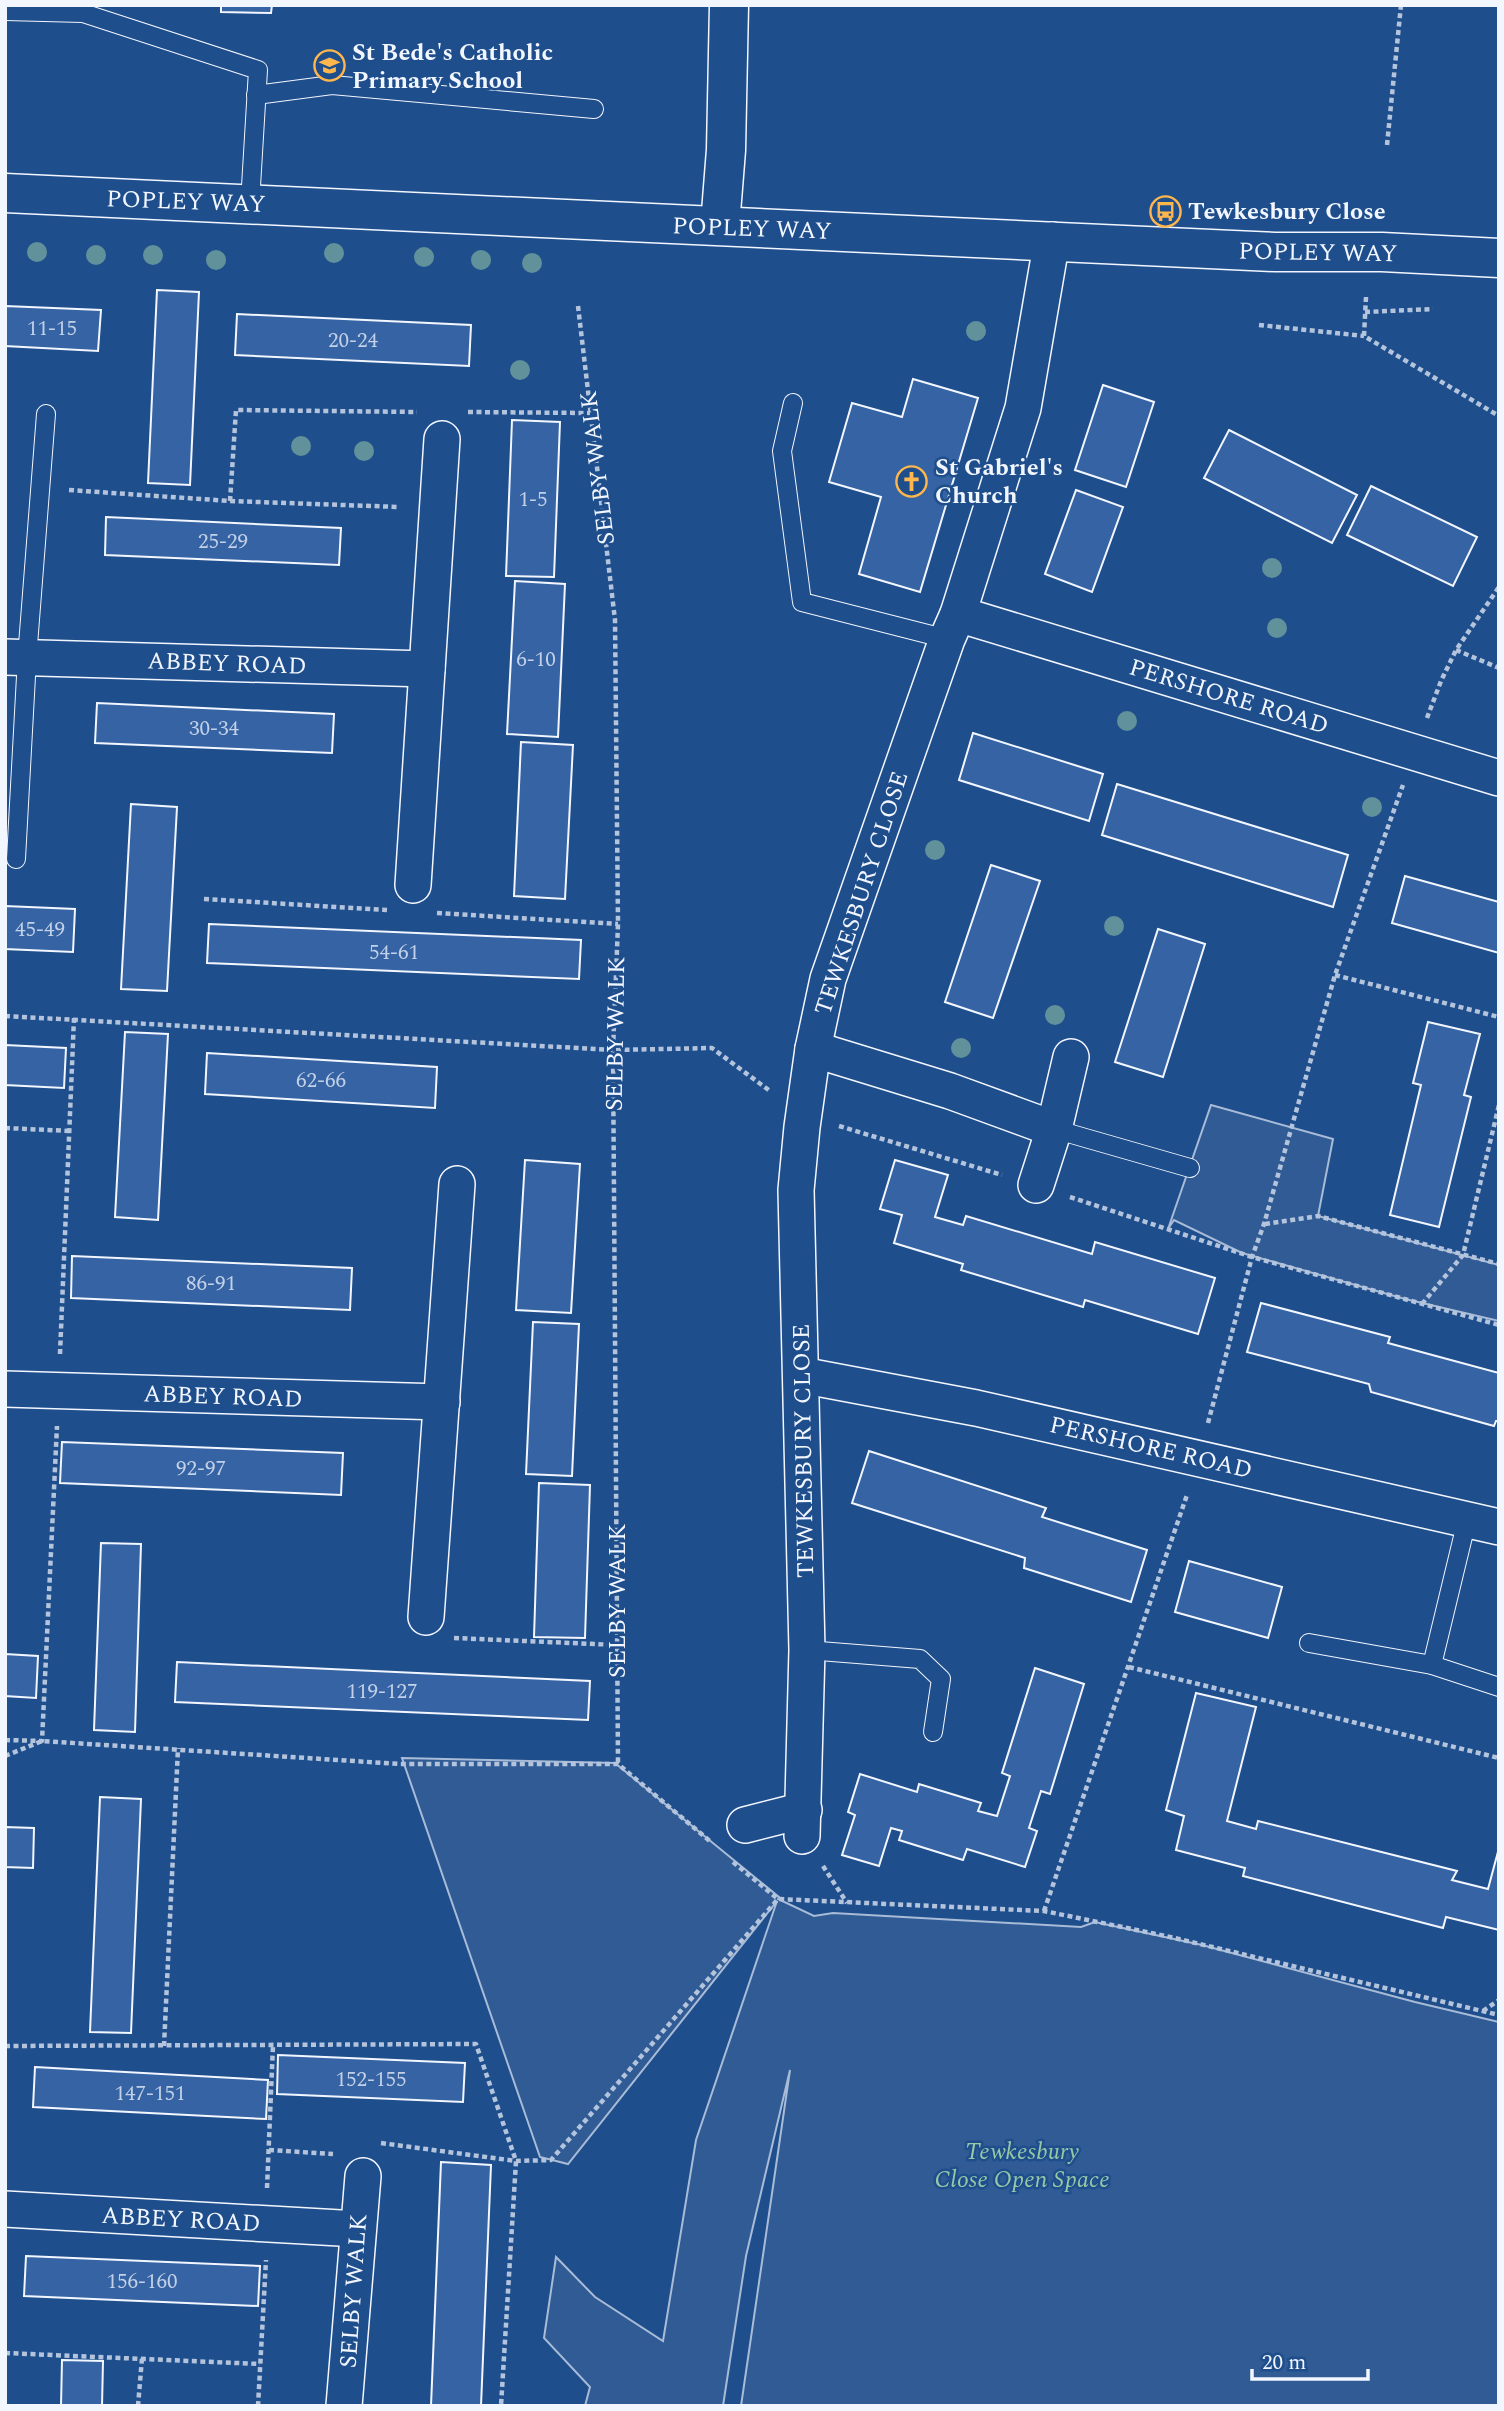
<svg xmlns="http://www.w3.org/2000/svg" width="1504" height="2411" viewBox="0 0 1504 2411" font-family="Spectral,serif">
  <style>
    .built { fill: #305b95; stroke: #a8bbd7; stroke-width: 2 }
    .building { fill: #3563a3; stroke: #f2f6ff; stroke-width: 2 }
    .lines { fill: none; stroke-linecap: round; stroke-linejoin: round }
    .lane-casing { stroke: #f2f6ff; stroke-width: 20 }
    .street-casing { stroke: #f2f6ff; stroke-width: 38 }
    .secondary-casing { stroke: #f2f6ff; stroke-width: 41 }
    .path { stroke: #b3c4dc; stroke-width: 4.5; stroke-dasharray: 5 3.5; stroke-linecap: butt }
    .lane { stroke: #1f4e8c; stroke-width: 18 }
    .street { stroke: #1f4e8c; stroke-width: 35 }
    .secondary { stroke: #1f4e8c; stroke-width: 38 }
    .tree { fill: #61919a }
    .labels { text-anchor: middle; stroke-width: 5; stroke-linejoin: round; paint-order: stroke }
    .number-label { font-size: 21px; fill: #c3d1e8 }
    .poi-label { font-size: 24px; font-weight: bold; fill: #f2f6ff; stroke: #1f4e8c; text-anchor: start }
    .street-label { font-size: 24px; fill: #f2f6ff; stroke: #1f4e8c }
    .park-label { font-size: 24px; font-style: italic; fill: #97c8a6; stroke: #1f4e8c }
  </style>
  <rect width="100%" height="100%" fill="#1f4e8c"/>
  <!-- built -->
  <g class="built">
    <path d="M1211 1105 1333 1139 1318 1216 1499 1265V1321L1405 1299 1242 1253 1174 1220 1168 1229Z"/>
    <path d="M402 1758 615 1763 779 1897 778 1899 814 1916 833 1913 1081 1927 1095 1922 1202 1945 1415 2002 1499 2022V2406H741L790 2070 746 2256 723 2406H585L590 2387 544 2338 556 2257 595 2297 663 2341 696 2140 777 1901 568 2164 540 2157Z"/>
  </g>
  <!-- building -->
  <g class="building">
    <path d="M221 5H272L271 13 221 12Z"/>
    <path d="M157 290 199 292 190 485 148 483Z"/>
    <path d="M5 306 101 310 98 351 5 346Z"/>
    <path d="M237 314 471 325 469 366 235 355Z"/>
    <path d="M913 379 978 398 920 592 859 574 881 497 829 482 852 403 902 417Z"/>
    <path d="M1103 385 1154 402 1126 487 1075 470Z"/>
    <path d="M512 420 560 422 554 577 506 576Z"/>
    <path d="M1229 430 1357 495 1332 543 1204 478Z"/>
    <path d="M1371 486 1477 537 1453 586 1347 535Z"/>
    <path d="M1076 490 1123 507 1092 592 1045 574Z"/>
    <path d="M106 517 341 528 339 565 105 555Z"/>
    <path d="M515 581 565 584 558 737 507 734Z"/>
    <path d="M97 703 334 714 332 753 95 743Z"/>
    <path d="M973 733 1103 774 1089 821 959 780Z"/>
    <path d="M521 742 573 745 565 899 514 896Z"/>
    <path d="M1117 784 1348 855 1333 907 1102 835Z"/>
    <path d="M131 804 177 807 167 991 121 989Z"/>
    <path d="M991 865 1040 881 993 1018 945 1002Z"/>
    <path d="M1405 876 1499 902V953L1392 923Z"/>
    <path d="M5 906 75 909 73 952 5 949Z"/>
    <path d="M209 924 581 940 579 979 207 963Z"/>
    <path d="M1158 929 1205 944 1163 1077 1115 1062Z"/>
    <path d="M1428 1022 1480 1034 1464 1095 1471 1097 1439 1227 1390 1215 1421 1085 1413 1083Z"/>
    <path d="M125 1032 168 1034 158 1220 115 1217Z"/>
    <path d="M5 1045 66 1048 64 1088 5 1085Z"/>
    <path d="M207 1053 437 1067 435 1108 205 1094Z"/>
    <path d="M525 1160 580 1164 571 1313 516 1310Z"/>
    <path d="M895 1160 948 1175 935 1217 963 1225 966 1216 1092 1254 1095 1242 1215 1278 1198 1334 1085 1300 1083 1307 961 1270 963 1264 894 1243 902 1215 880 1209Z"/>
    <path d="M72 1256 352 1268 350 1310 71 1298Z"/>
    <path d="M1261 1303 1390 1337 1388 1343 1499 1373V1421H1496L1494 1426 1371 1392 1369 1384 1247 1352Z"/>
    <path d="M533 1322 579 1324 572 1476 526 1474Z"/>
    <path d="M62 1442 343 1453 341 1495 60 1483Z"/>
    <path d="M869 1451 1046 1508 1042 1517 1147 1550 1131 1602 1024 1568 1025 1558 852 1503Z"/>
    <path d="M539 1483 590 1485 585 1638 534 1637Z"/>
    <path d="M101 1543 141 1544 135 1732 94 1730Z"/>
    <path d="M1189 1561 1282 1587 1268 1638 1175 1612Z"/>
    <path d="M5 1654 38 1656 36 1698 5 1696Z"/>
    <path d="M177 1662 590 1681 588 1720 175 1702Z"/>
    <path d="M1035 1668 1084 1684 1050 1794 1041 1791 1029 1828 1037 1831 1025 1867 967 1849 963 1860 899 1840 902 1831 891 1828 879 1866 842 1855 855 1815 848 1812 860 1774 917 1792 919 1784 981 1803 978 1811 997 1816 1010 1776 1002 1773Z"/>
    <path d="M1196 1693 1256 1707 1227 1821 1256 1829 1258 1821 1457 1871 1452 1880 1488 1889 1499 1848V1930L1446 1917 1443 1928 1243 1876 1245 1868 1176 1850 1184 1816 1166 1810Z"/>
    <path d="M100 1797 141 1799 131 2033 90 2032Z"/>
    <path d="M5 1827 34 1828 33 1868 5 1867Z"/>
    <path d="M278 2055 465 2063 463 2102 277 2094Z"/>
    <path d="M35 2067 268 2080 266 2119 33 2107Z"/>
    <path d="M441 2162 491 2165 481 2406H431Z"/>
    <path d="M26 2256 260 2266 258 2306 24 2296Z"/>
    <path d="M62 2360 103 2361 102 2406H61Z"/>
  </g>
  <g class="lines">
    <defs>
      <g id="lane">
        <path d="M5 11 83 13 258 70 250 203"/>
        <path d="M256 95 332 85 594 109"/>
        <path d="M793 403 782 451 802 602 947 639"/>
        <path d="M16 859 27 658 46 414"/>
        <path d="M1054 1129 1190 1168"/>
        <path d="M1309 1643 1432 1665 1499 1687"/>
        <path d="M807 1650 920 1659 941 1679 933 1732"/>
        <path d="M1432 1665 1467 1520"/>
      </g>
      <g id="street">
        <path d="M958 614 1499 778"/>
        <path d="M5 657 427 669"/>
        <path d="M413 885 442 439"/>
        <path d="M813 1049 950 1091 1054 1129"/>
        <path d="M1036 1185 1054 1129 1071 1057"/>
        <path d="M801 1375 976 1408 1499 1527"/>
        <path d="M5 1389 442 1402"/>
        <path d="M426 1617 457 1184"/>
        <path d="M745 1825 804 1810"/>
        <path d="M802 1836 807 1650 796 1190 802 1127 813 1049 828 979 947 639 958 614 1023 408 1052 240"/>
        <path d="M5 2209 358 2229"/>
        <path d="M344 2406 363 2176"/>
      </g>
      <g id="secondary">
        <path d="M5 193 1275 252H1382L1499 258"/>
        <path d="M720 225 726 150 729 5"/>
      </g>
    </defs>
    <!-- lane casing -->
    <use href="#lane" class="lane-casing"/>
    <!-- street casing -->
    <use href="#street" class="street-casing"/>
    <!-- secondary casing -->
    <use href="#secondary" class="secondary-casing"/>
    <!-- path -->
    <g class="path">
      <path d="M1387 145 1401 5"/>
      <path d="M1366 297 1364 336 1499 416"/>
      <path d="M578 306 615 620 618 924 613 1050 618 1764"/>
      <path d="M1365 312 1433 309"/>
      <path d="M1259 325 1364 336"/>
      <path d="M468 412 590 413"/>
      <path d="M69 490 230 501 400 507"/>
      <path d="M230 501 236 410 417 412"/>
      <path d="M1456 650 1499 668"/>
      <path d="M1427 718 1441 681 1456 650 1499 587"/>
      <path d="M204 899 387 910"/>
      <path d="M437 913 618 924"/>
      <path d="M1335 975 1499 1017"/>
      <path d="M5 1016 613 1050 712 1048 770 1091"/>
      <path d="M839 1126 1002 1175"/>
      <path d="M5 1128 70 1131"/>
      <path d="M1070 1197 1252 1257 1499 1325"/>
      <path d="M1265 1224 1318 1216 1499 1264"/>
      <path d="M1422 1304 1463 1255 1499 1105"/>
      <path d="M60 1354 74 1018"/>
      <path d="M1208 1423 1252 1257 1264 1224 1335 975 1403 785"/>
      <path d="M454 1638 618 1645"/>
      <path d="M1129 1667 1499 1758"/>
      <path d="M5 1740 42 1741 57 1426"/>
      <path d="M5 1756 42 1741 400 1764H618L711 1842"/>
      <path d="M733 1862 778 1899 1044 1911 1166 1936 1499 2015"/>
      <path d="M823 1866 847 1903"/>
      <path d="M1044 1911 1187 1495"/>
      <path d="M1483 2011 1499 2000"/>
      <path d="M5 2046 476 2044 516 2161 501 2406"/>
      <path d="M164 2046 178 1748"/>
      <path d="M381 2143 516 2161 551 2160 778 1899"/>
      <path d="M269 2150 333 2154"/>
      <path d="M267 2188 273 2045"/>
      <path d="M5 2353 260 2364"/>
      <path d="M138 2406 142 2358"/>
      <path d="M258 2406 266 2260"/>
    </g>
    <!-- lane -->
    <use href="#lane" class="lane"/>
    <!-- street -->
    <use href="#street" class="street"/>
    <!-- secondary -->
    <use href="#secondary" class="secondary"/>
  </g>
  <!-- trees -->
  <g class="tree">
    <circle cx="37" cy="252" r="10"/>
    <circle cx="334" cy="253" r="10"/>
    <circle cx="96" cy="255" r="10"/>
    <circle cx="153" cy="255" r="10"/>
    <circle cx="424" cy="257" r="10"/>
    <circle cx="216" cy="260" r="10"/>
    <circle cx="481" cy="260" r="10"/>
    <circle cx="532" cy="263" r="10"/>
    <circle cx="976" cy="331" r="10"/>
    <circle cx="520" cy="370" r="10"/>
    <circle cx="301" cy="446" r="10"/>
    <circle cx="364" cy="451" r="10"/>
    <circle cx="1272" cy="568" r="10"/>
    <circle cx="1277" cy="628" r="10"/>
    <circle cx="1127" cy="721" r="10"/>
    <circle cx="1372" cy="807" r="10"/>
    <circle cx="935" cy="850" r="10"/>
    <circle cx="1114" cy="926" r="10"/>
    <circle cx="1055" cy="1015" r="10"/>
    <circle cx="961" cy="1048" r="10"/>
  </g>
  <!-- icons -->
  <defs>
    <symbol id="school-ring" viewBox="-11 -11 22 22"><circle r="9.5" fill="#1f4e8c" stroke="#ffb74d" stroke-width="1.5"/><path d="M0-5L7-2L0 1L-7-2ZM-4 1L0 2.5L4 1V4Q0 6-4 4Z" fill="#ffb74d"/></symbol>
    <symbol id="bus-ring" viewBox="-11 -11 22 22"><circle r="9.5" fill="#1f4e8c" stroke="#ffb74d" stroke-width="1.5"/><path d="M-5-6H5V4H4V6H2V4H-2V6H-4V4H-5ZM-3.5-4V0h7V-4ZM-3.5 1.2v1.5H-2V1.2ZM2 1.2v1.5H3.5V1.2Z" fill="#ffb74d"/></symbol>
    <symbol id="church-ring" viewBox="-11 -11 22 22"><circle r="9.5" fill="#1f4e8c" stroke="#ffb74d" stroke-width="1.5"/><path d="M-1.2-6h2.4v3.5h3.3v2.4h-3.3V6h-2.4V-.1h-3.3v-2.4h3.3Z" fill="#ffb74d"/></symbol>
  </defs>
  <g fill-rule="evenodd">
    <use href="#school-ring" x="312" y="48" width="35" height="35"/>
    <use href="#bus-ring" x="1148" y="194" width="35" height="35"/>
    <use href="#church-ring" x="894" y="464" width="35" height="35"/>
  </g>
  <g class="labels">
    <!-- number labels -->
    <g class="number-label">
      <text x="52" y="335">11-15</text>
      <text x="353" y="347">20-24</text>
      <text x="533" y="506">1-5</text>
      <text x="223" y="548">25-29</text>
      <text x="536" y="666">6-10</text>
      <text x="214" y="735">30-34</text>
      <text x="40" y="936">45-49</text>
      <text x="394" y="959">54-61</text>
      <text x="321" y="1087">62-66</text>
      <text x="211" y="1290">86-91</text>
      <text x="201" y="1475">92-97</text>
      <text x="382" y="1698">119-127</text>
      <text x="371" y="2086">152-155</text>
      <text x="150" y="2100">147-151</text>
      <text x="142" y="2288">156-160</text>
    </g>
    <!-- poi labels -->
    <g class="poi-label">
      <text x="352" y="60">St Bede's Catholic<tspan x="352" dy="28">Primary School</tspan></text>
      <text x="1188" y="219">Tewkesbury Close</text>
      <text x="935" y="475">St Gabriel's<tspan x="935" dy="28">Church</tspan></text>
    </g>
    <!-- street labels -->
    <g class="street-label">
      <text transform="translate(186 201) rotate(2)" y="8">POPLEY WAY</text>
      <text transform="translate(752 228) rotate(2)" y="8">POPLEY WAY</text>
      <text transform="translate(1318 252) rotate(1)" y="8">POPLEY WAY</text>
      <text transform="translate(597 468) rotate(-97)" y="8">SELBY WALK</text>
      <text transform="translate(227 663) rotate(2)" y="8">ABBEY ROAD</text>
      <text transform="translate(1229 696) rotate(17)" y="8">PERSHORE ROAD</text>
      <text transform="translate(861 893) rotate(-72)" y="8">TEWKESBURY CLOSE</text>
      <text transform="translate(615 1034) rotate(-89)" y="8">SELBY WALK</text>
      <text transform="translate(223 1396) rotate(2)" y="8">ABBEY ROAD</text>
      <text transform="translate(1151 1447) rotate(13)" y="8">PERSHORE ROAD</text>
      <text transform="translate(803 1451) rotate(-91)" y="8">TEWKESBURY CLOSE</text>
      <text transform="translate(617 1601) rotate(-90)" y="8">SELBY WALK</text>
      <text transform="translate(181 2219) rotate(3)" y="8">ABBEY ROAD</text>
      <text transform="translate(353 2291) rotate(-86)" y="8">SELBY WALK</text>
    </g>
    <!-- park labels -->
    <g class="park-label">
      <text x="1022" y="2159">Tewkesbury<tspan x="1022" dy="28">Close Open Space</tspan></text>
    </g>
  </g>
  <!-- border -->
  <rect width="1504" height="2411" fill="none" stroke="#f2f6ff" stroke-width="14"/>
  <!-- scale -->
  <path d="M1252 2369v10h116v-10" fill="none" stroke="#f2f6ff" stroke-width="3.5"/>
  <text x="1262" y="2369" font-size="21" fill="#f2f6ff" stroke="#1f4e8c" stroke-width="5" paint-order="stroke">20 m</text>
</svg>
